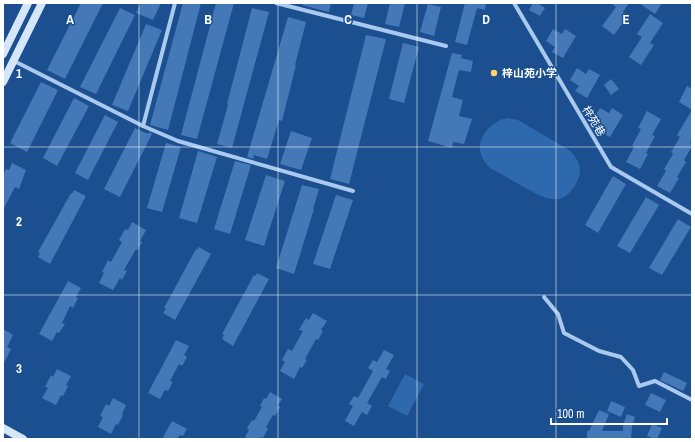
<svg xmlns="http://www.w3.org/2000/svg" width="695" height="442" viewBox="0 0 695 442" font-family="'Archivo Narrow','Noto Sans SC',sans-serif">
  <style>
    .green { fill: #2e69ad }
    .building { fill: #4478b7 }
    .lines { fill: none; stroke-linecap: round; stroke-linejoin: round }
    .street { stroke: #a9c9ee; stroke-width: 4 }
    .secondary { stroke: #d6e6fa; stroke-width: 8 }
    .grid { fill: none; stroke: #fff; stroke-width: 1; stroke-opacity: 0.55 }
    .poi-dot { fill: #ffd166; stroke: #1b4f8f; stroke-width: 1.5 }
    .labels { text-anchor: middle; stroke-width: 3; stroke-linejoin: round; paint-order: stroke }
    .poi-label { font-size: 11px; font-weight: bold; fill: #fff; stroke: #1b4f8f; text-anchor: start }
    .street-label { font-size: 11px; fill: #fff; stroke: #1b4f8f }
    .grid-label { font-size: 13px; text-anchor: middle; font-weight: bold; fill: #fff; stroke: #1b4f8f; stroke-width: 3; stroke-linejoin: round; paint-order: stroke }
  </style>
  <rect width="100%" height="100%" fill="#1b4f8f"/>
  <!-- green -->
  <g class="green">
    <path d="M508 118 518 120 569 150C577 157 582 167 579 177 577 183 574 188 569 193 555 207 537 194 522 186 512 180 501 174 490 168 485 163 480 156 480 148 480 133 494 120 508 118Z"/>
    <path d="M405 374 424 384 407 416 388 406Z"/>
  </g>
  <!-- building -->
  <g class="building">
    <path d="M81 3H103L65 79 47 70Z"/>
    <path d="M141 3H161L153 20 136 13Z"/>
    <path d="M183 3H201L168 130 150 125Z"/>
    <path d="M216 3H234L197 139 181 135Z"/>
    <path d="M303 3H331L329 12 302 5Z"/>
    <path d="M354 3H368L364 18 351 15Z"/>
    <path d="M390 3H405L399 27 385 24Z"/>
    <path d="M465 3H486L485 10 477 8 467 45 455 42Z"/>
    <path d="M533 3H537L545 8 540 16 529 10Z"/>
    <path d="M611 3H629L623 12 628 16 614 35 602 26 616 7Z"/>
    <path d="M639 3H662L655 14Z"/>
    <path d="M428 4 441 7 434 36 420 32Z"/>
    <path d="M120 8 135 15 96 94 80 87Z"/>
    <path d="M252 8 269 12 232 148 217 144 228 105 227 104Z"/>
    <path d="M650 14 663 23 650 43 654 45 641 65 629 57 642 37 637 34Z"/>
    <path d="M288 17 306 22 295 65H296L282 121 279 120 267 159 254 155 253 159 247 157Z"/>
    <path d="M146 24 162 30 128 111 112 105Z"/>
    <path d="M553 29 562 34 565 29 576 36 563 58 552 52 555 47 546 41Z"/>
    <path d="M366 35 386 39 349 184 330 179Z"/>
    <path d="M403 43 419 47 404 103 389 99Z"/>
    <path d="M452 53 462 55 461 58 473 61 471 72 459 70 452 97 463 100 459 116 472 119 464 144 453 142 452 148 428 141Z"/>
    <path d="M577 68 586 74 589 69 600 75 587 98 575 91 579 86 570 80Z"/>
    <path d="M611 79 619 89 611 95 604 85Z"/>
    <path d="M41 82 58 90 27 152 10 143Z"/>
    <path d="M687 86 692 89V110L679 102Z"/>
    <path d="M74 98 89 106 57 166 43 158Z"/>
    <path d="M600 108 609 113 612 108 623 115 610 137 599 131 602 125 593 120Z"/>
    <path d="M692 110V139L690 143 692 146 684 160 686 162 677 177 679 178 670 193 657 186 666 171 664 169 673 154 671 152 680 137 677 135Z"/>
    <path d="M647 111 661 119 652 135 655 136 646 153 648 154 640 169 626 162 634 147 632 146 641 129 638 128Z"/>
    <path d="M105 115 118 122 88 180 75 173Z"/>
    <path d="M135 128 148 134 149 132 152 134 120 197 104 189Z"/>
    <path d="M291 131 312 138 301 170 280 164Z"/>
    <path d="M166 143 181 147 162 212 147 208Z"/>
    <path d="M198 151 217 157 197 223 179 218Z"/>
    <path d="M235 161 251 165 230 234 214 229Z"/>
    <path d="M12 163 26 170 19 189 15 187 3 210V175L6 169 9 170Z"/>
    <path d="M266 175 285 181 264 246 245 240Z"/>
    <path d="M613 176 626 184 598 233 585 225Z"/>
    <path d="M302 185 319 189 313 209H314L294 274 276 268Z"/>
    <path d="M74 190 86 196 50 264 38 257 40 253 38 252 71 193 72 194Z"/>
    <path d="M336 195 353 200 330 269 313 264Z"/>
    <path d="M646 197 659 205 630 253 617 246Z"/>
    <path d="M678 219 691 227 662 275 649 268Z"/>
    <path d="M132 222 146 230 140 241 142 242 138 250 136 249 124 270 127 271 122 280 120 278 113 290 99 283 104 273 102 272 108 260 111 262 122 242 119 240 125 229 128 230Z"/>
    <path d="M199 247 211 254 175 320 163 313 166 309 164 308 196 249 197 250Z"/>
    <path d="M257 273 269 279 233 346 222 339 224 335 222 334 254 275 256 276Z"/>
    <path d="M68 281 81 288 76 297 78 298 73 308 70 306 62 323 65 324 59 333 57 332 52 341 39 334Z"/>
    <path d="M313 313 327 321 321 330 323 331 318 340 316 339 305 359 307 360 302 368 300 367 294 379 280 371 285 362 282 360 288 349 292 351 303 331 299 330 306 318 309 320Z"/>
    <path d="M3 329 13 335 7 347 11 349 3 365Z"/>
    <path d="M176 340 189 346 184 355 187 357 182 366 179 364 170 381 173 382 168 391 165 390 160 399 148 393Z"/>
    <path d="M384 350 394 355 386 369 390 371 386 379 382 377 367 403 372 406 367 415 362 412 354 426 345 421 353 406 349 404 354 396 358 398 373 371 368 368 373 360 377 362Z"/>
    <path d="M57 369 71 376 66 385 68 386 63 396 61 395 56 405 42 398 48 388 45 387 51 375 53 377Z"/>
    <path d="M664 372 687 383 683 391 660 380Z"/>
    <path d="M270 392 282 399 278 405 280 407 275 416 273 415 266 427 268 429 263 438 261 437 260 439H249L245 437 249 430 247 428 252 420 254 421 262 407 260 406 264 398 266 399Z"/>
    <path d="M651 393 666 400 660 412 645 405Z"/>
    <path d="M113 398 126 405 122 414 123 415 118 425 116 424 111 434 98 427 103 417 100 416 106 404 109 406Z"/>
    <path d="M611 401 625 407 621 417 607 411Z"/>
    <path d="M599 410 609 414 602 431H623V425L627 414 635 417 632 427 631 439H587V431H589Z"/>
    <path d="M172 421 187 429 183 436 180 435 177 439H162Z"/>
    <path d="M652 424 662 428 657 439H654L647 436Z"/>
  </g>
  <g class="lines">
    <!-- street -->
    <g class="street">
      <path d="M276 3 446 46"/>
      <path d="M514 3 611 167 692 214"/>
      <path d="M14 61 143 126 178 141 353 191"/>
      <path d="M143 126 175 3"/>
      <path d="M544 297 558 314 564 333 599 351 621 357 633 370 639 386 655 381 692 400"/>
    </g>
    <!-- secondary -->
    <g class="secondary">
      <path d="M3 54 28 3"/>
      <path d="M3 82 42 3"/>
      <path d="M3 428 23 439"/>
    </g>
  </g>
  <!-- grid -->
  <path class="grid" d="M139 3V439M278 3V439M417 3V439M556 3V439M3 147H692M3 295H692"/>
  <!-- markers -->
  <circle class="poi-dot" cx="494" cy="73" r="4"/>
  <g class="labels">
    <!-- poi labels -->
    <g class="poi-label">
      <text x="502" y="77">梓山苑小学</text>
    </g>
    <!-- street labels -->
    <g class="street-label">
      <text transform="translate(594 121) rotate(59)" y="4">梓苑巷</text>
    </g>
  </g>
  <g class="grid-label">
    <text x="70" y="24">A</text>
    <text x="208" y="24">B</text>
    <text x="348" y="24">C</text>
    <text x="486" y="24">D</text>
    <text x="626" y="24">E</text>
    <text x="19" y="78">1</text>
    <text x="19" y="226">2</text>
    <text x="19" y="373">3</text>
  </g>
  <!-- border -->
  <rect width="695" height="442" fill="none" stroke="#ffffff" stroke-width="8"/>
  <!-- scale -->
  <path d="M551 418v6h116v-6" fill="none" stroke="#ffffff" stroke-width="2"/>
  <text x="557" y="418" font-size="12" fill="#ffffff" stroke="#1b4f8f" stroke-width="3" paint-order="stroke">100 m</text>
</svg>
